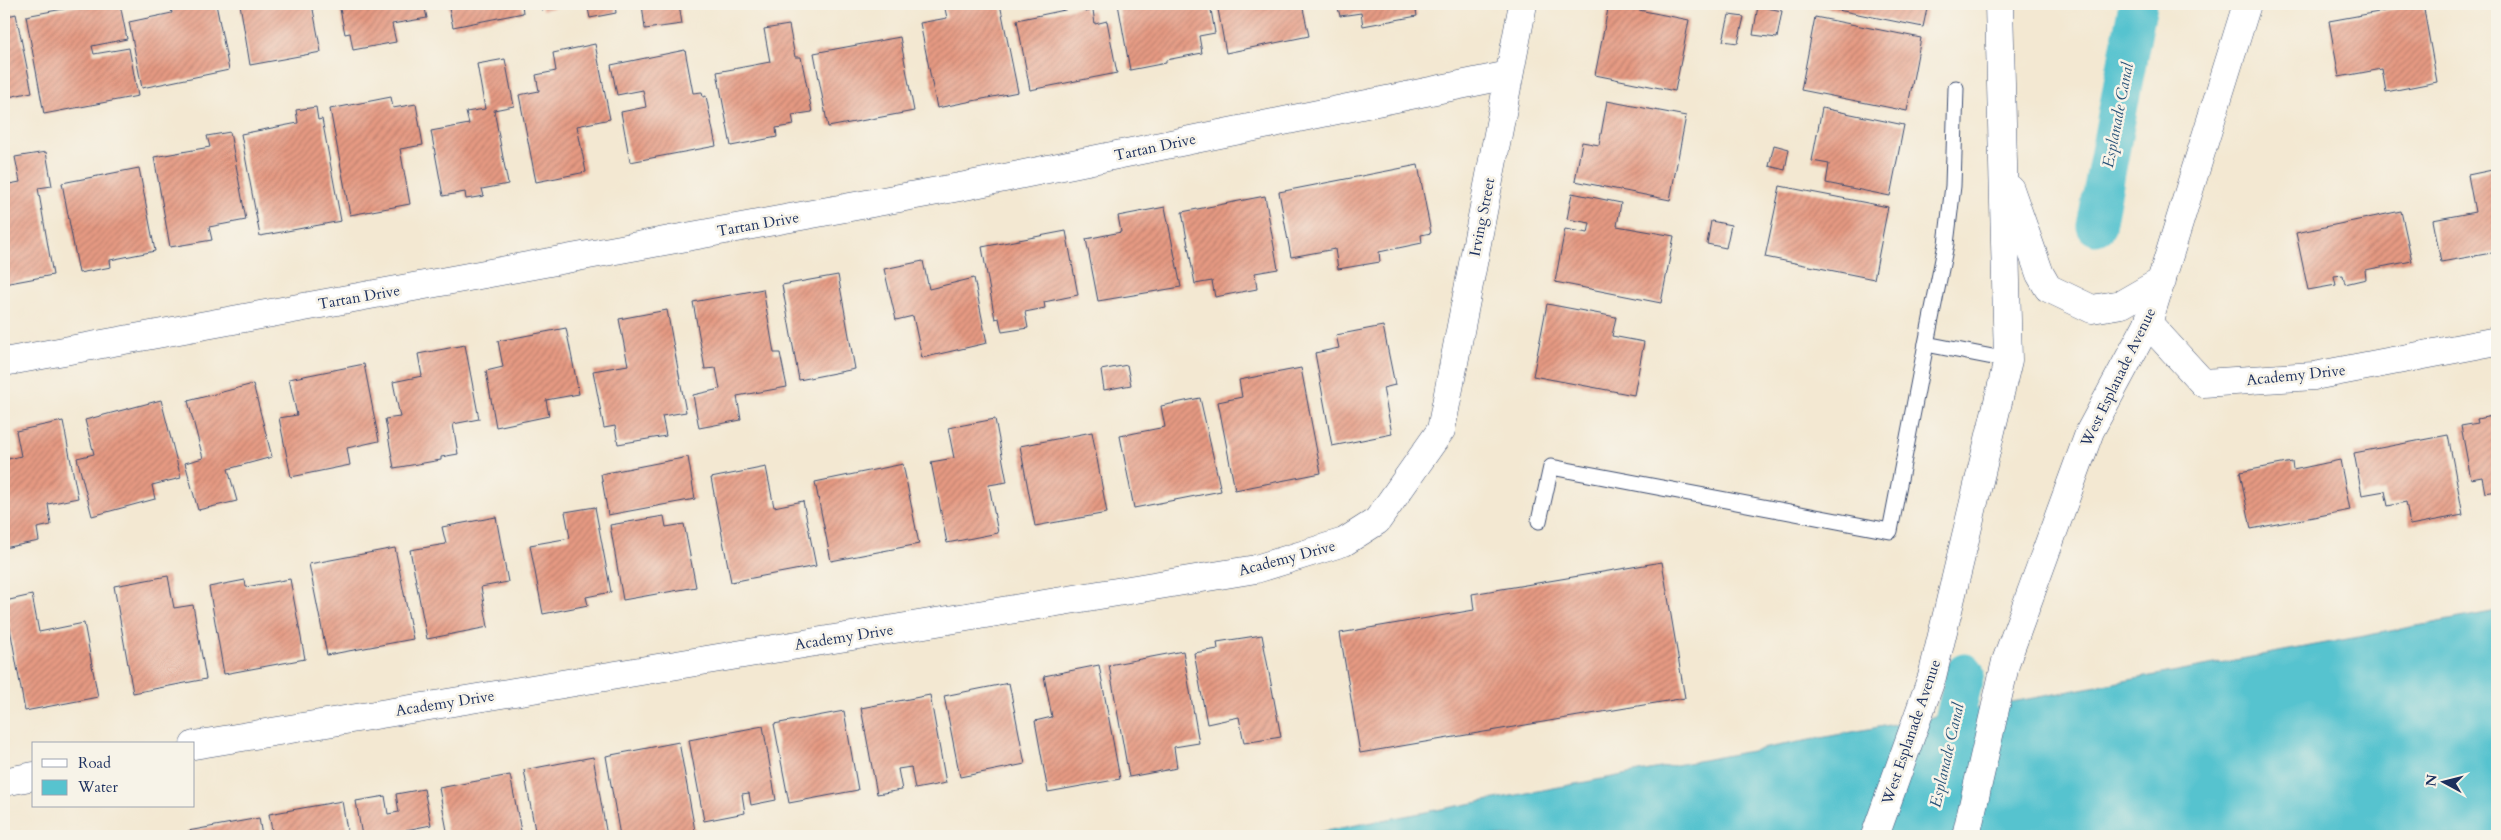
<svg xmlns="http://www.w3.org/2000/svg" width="2501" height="840" viewBox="0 0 2501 840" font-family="Cardo,serif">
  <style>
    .water { fill: #57c3cf; stroke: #397996 }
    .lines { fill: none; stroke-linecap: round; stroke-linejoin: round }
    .canal { stroke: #57c3cf; stroke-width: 39 }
    .building { fill: url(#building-hatch) }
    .lane-casing { stroke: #3b4b6f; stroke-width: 17 }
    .street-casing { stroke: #3b4b6f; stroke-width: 29 }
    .secondary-casing { stroke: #3b4b6f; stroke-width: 29 }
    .lane { stroke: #fff; stroke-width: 15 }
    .street { stroke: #fff; stroke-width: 28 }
    .secondary { stroke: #fff; stroke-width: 28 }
    .labels { text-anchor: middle; stroke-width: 5; stroke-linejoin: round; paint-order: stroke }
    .street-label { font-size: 15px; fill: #1b2f5e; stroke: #f7f3e8 }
    .water-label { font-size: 16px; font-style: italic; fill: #2a547a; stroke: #f7f3e8 }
  </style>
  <defs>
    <pattern id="building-hatch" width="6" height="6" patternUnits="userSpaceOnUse" patternTransform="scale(1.25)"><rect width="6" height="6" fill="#e69a82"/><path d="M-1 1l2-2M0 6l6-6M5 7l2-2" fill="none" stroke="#ba7e6e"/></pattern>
  </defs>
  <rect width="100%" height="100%" fill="#f7f3e8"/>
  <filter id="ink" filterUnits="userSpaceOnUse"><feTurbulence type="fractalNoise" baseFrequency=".02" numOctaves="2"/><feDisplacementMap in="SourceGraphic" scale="10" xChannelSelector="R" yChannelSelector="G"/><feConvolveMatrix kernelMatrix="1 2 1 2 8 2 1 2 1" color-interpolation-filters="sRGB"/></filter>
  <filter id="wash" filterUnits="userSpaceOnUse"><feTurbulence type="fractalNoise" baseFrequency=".0096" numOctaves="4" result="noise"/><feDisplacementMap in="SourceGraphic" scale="20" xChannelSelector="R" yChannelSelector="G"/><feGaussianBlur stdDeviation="1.12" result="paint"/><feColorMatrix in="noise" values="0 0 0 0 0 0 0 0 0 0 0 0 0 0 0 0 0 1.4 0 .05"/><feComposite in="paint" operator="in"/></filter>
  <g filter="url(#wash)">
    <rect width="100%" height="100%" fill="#f3e8d2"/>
    <!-- water -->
    <path class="water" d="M2497 611V834L2486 836H1298Z"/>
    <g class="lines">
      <!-- canal -->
      <g class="canal">
        <path d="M2096 226 2138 4"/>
        <path d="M1928 836 1965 673"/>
      </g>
    </g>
    <g id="blocks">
      <!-- building -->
      <g class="building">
        <path d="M89 4H120L127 39 92 46 94 54 129 48 138 96 44 114 26 16Z"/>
        <path d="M170 4H216L229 70 142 88 129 22 172 13Z"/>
        <path d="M240 4H312L321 52 250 65Z"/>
        <path d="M339 4H424L427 18 392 24 396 42 353 50 350 33 345 34Z"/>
        <path d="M448 4H522L523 13 453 27Z"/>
        <path d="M541 4H570V5L542 10Z"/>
        <path d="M587 4H615L616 13 590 18Z"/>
        <path d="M642 4H679L682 24 645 29Z"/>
        <path d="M944 4H1000L1018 92 937 108 920 23 947 18Z"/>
        <path d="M1118 4H1210L1215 33 1199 36 1202 53 1166 60V63L1130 70Z"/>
        <path d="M1217 4H1302L1309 36 1226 53Z"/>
        <path d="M1337 4H1415L1417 16 1363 26 1361 13 1340 16Z"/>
        <path d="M1609 4 1689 20 1675 91 1595 75Z"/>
        <path d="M1818 4H1928L1923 27 1818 6Z"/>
        <path d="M2423 4 2437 82 2386 92 2382 69 2339 77 2329 21Z"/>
        <path d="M1084 6 1085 12 1093 10 1095 24 1107 21 1117 73 1030 90 1017 20Z"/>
        <path d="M1758 6 1782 11 1777 38 1753 35Z"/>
        <path d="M16 14 32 92 4 98V17Z"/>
        <path d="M1729 15 1744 17 1738 43 1723 41Z"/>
        <path d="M1815 17 1921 38 1907 111 1801 90Z"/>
        <path d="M789 25 795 57H801L812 112 792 115 794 125 776 128 777 137 731 146 717 72 770 62 764 29Z"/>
        <path d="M900 37 914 111 828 127 814 53Z"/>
        <path d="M595 44 610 119 577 126 586 172 536 182 519 95 539 91 536 75 556 71 553 53Z"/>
        <path d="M685 50 693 93 702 92 703 97 706 96 716 146 630 162 621 112 646 107 643 90 617 95 611 65Z"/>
        <path d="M505 59 514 106 494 110 508 184 482 189 484 196 466 199 465 192 443 196 431 131 469 124 466 112 485 109 477 64Z"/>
        <path d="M391 97 393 108 416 104 423 145 400 149 410 204 350 215 330 109Z"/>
        <path d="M1607 101 1686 116 1670 200 1575 181 1582 142 1599 145Z"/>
        <path d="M316 107 318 120 322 119 341 221 260 236 241 134 298 123 296 110Z"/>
        <path d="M1822 108 1904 125 1890 196 1826 183 1829 164 1812 161Z"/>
        <path d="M230 132 246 220 209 227 212 240 170 247 154 157 210 147 207 136Z"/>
        <path d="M1774 145 1789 149 1785 170 1769 166Z"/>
        <path d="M46 152 52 186 38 188 53 275 4 284V185L20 182 15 157Z"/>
        <path d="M1418 165 1431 233 1421 235 1422 243 1379 252 1380 262 1338 269 1335 249 1291 257 1279 192Z"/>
        <path d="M139 168 155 251 110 260 111 267 79 273 62 183Z"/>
        <path d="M2497 169V252L2441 262 2433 220 2475 212 2468 175Z"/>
        <path d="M1780 186 1888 207 1874 279 1765 257Z"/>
        <path d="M1572 193 1621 203 1617 226 1674 236 1661 303 1555 282 1565 229 1588 233 1590 223 1567 219Z"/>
        <path d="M1265 196 1278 269 1255 273 1257 289 1215 297 1212 281 1195 284 1182 212Z"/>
        <path d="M1165 207 1181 287 1098 301 1086 239 1121 232 1118 216Z"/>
        <path d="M2401 211 2412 261 2365 270 2366 279 2345 284 2343 275 2334 276 2336 285 2308 290 2296 233Z"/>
        <path d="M1711 221 1731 225 1726 248 1707 244Z"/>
        <path d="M1066 231 1078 295 1044 302 1045 308 1025 312 1028 328 1002 332 999 318 995 319 982 247Z"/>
        <path d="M923 261 929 289 974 278 987 343 922 358 913 316 896 320 884 269Z"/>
        <path d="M838 275 855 369 799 380 782 285Z"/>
        <path d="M763 289 774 353H780L787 387 737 396 741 420 699 428 693 395 720 389 716 368 705 369 693 302Z"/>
        <path d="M1547 304 1616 317 1612 336 1644 342 1634 395 1533 376Z"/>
        <path d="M667 310 686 412 662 416 666 436 618 444 615 426 604 428 593 371 628 365 619 319Z"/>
        <path d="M1383 326 1395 385 1383 388 1392 434 1332 446 1315 353 1339 348 1336 335Z"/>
        <path d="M566 328 579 394 546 400 549 416 496 427 486 371 503 367 498 341Z"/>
        <path d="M465 345 479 419 453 424 458 454 441 457V460L394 468 385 419 400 417 393 382 422 376 418 354Z"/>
        <path d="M364 364 379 441 347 448 350 465 291 477 279 418 297 415 289 379Z"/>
        <path d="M1127 365 1131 385 1104 390 1101 370Z"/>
        <path d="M1301 368 1321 473 1235 490 1218 402 1242 397 1239 380Z"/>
        <path d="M253 384 272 457 228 469 237 501 198 510 185 463 203 458 188 401Z"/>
        <path d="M1200 398 1221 491 1134 508 1120 436 1165 427 1161 406Z"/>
        <path d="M161 400 181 478 152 485 155 499 92 516 77 458 94 454 85 420Z"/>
        <path d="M2497 415V491L2485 493 2482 477 2471 479 2461 426 2478 423 2477 419Z"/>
        <path d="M995 419 1007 482 989 485 998 533 947 543 931 462 954 458 948 428Z"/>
        <path d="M63 421 78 498 48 504 51 525 37 528 39 541 4 548V460L21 456 16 431Z"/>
        <path d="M1092 432 1107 513 1035 526 1020 446Z"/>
        <path d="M2448 435 2463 515 2410 525 2406 502 2388 506 2385 491 2362 495 2354 453Z"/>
        <path d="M688 457 695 499 608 515 601 474Z"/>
        <path d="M2340 460 2350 510 2251 529 2240 472 2292 462 2293 470Z"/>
        <path d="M903 464 919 544 831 561 815 482Z"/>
        <path d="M766 467 774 507 803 501 816 566 731 582 711 478Z"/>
        <path d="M595 507 611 592 586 597 588 605 543 614 530 545 570 538 565 512Z"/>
        <path d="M664 516 666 527 684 524 696 587 623 600 610 525Z"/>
        <path d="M496 517 508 582 481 587 488 627 427 639 410 550 446 544 442 527Z"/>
        <path d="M395 548 413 639 327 655 309 564Z"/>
        <path d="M1662 562 1685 698 1360 753 1340 633 1474 610 1472 594Z"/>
        <path d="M168 576 174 608 193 605 206 679 133 693 114 586Z"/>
        <path d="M290 579 305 659 224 674 209 587 245 580 246 587Z"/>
        <path d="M32 595 39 632 84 623 98 697 25 711 5 601Z"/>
        <path d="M1262 635 1281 737 1244 743 1239 717 1207 724 1194 653 1218 649 1217 642Z"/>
        <path d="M1183 651 1199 743 1174 747 1177 768 1129 777 1109 665Z"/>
        <path d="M1099 665 1120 779 1048 792 1035 721 1052 717 1044 676Z"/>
        <path d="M1009 683 1025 764 960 777 944 696Z"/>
        <path d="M930 695 946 783 915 789 911 767 898 769 902 790 877 794 861 708Z"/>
        <path d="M844 711 858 790 789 803 774 724Z"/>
        <path d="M763 726 776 800 751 805 749 793 742 794 745 813 704 821 689 740Z"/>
        <path d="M679 742 696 836H620L606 756Z"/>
        <path d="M593 757 607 836H536L524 770Z"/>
        <path d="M510 775 522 836H448L439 788Z"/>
        <path d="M424 789 431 825 406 830 407 836H362L356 801 385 796 388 814 399 812 396 794Z"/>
        <path d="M342 801 348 836H273L269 814Z"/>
        <path d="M259 818 262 836H188V831Z"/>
      </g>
    </g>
  </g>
  <g filter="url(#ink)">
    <use href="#blocks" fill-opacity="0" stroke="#3b4b6f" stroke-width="1"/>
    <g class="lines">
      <defs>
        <g id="lane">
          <path d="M1926 344 1946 244 1953 186 1956 88"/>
          <path d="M1539 521 1551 467 1890 531 1926 344 2008 360"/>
        </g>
        <g id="street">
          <path d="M2148 323 2203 383 2314 376 2497 341"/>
          <path d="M4 362 965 186 1509 75"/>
          <path d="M194 745 1256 569 1344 542 1377 521 1441 430 1523 4"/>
          <path d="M4 782 34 776"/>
        </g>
        <g id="secondary">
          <path d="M2010 189 2040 274 2048 288 2092 309 2122 304 2162 281"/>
          <path d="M1875 836 1932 677 2008 360 1999 4"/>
          <path d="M1966 836 2006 661 2090 431 2148 323 2247 4"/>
        </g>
      </defs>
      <!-- lane casing -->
      <use href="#lane" class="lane-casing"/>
      <!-- street casing -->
      <use href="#street" class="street-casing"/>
      <!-- secondary casing -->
      <use href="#secondary" class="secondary-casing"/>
      <!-- lane -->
      <use href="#lane" class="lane"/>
      <!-- street -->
      <use href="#street" class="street"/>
      <!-- secondary -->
      <use href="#secondary" class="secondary"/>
    </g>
  </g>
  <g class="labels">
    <!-- street labels -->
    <g class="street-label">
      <text transform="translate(1155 147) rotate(-12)" y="5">Tartan Drive</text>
      <text transform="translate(1482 217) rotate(-79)" y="5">Irving Street</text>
      <text transform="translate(758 224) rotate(-10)" y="5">Tartan Drive</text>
      <text transform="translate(359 297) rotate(-10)" y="5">Tartan Drive</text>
      <text transform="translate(2296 375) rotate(-6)" y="5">Academy Drive</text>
      <text transform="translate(2118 377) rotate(-64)" y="5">West Esplanade Avenue</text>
      <text transform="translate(1287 558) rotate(-15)" y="5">Academy Drive</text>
      <text transform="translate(844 637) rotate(-9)" y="5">Academy Drive</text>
      <text transform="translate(445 703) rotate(-9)" y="5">Academy Drive</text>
      <text transform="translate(1911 732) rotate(-71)" y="5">West Esplanade Avenue</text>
    </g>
    <!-- water labels -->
    <g class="water-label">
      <text transform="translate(2117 115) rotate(-79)" y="6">Esplanade Canal</text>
      <text transform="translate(1946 755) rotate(-77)" y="6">Esplanade Canal</text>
    </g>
  </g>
  <!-- margin -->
  <rect width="2501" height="840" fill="none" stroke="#f7f3e8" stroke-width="20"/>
  <!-- legend -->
  <rect x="32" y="742" width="162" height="65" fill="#f7f3e8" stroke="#9fa5b1"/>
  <rect x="42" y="759" width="25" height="8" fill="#ffffff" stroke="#9fa5b1"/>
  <text x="78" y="768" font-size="15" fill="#1b2f5e">Road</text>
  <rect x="42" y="780" width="25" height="15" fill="#57c3cf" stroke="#9fa5b1"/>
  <text x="78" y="792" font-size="15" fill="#1b2f5e">Water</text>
  <!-- north arrow -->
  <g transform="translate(2444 782) rotate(277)" stroke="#f7f3e8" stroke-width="4" paint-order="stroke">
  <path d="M0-4L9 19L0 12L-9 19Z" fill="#1b2f5e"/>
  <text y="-8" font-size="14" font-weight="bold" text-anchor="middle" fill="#1b2f5e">N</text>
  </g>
</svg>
